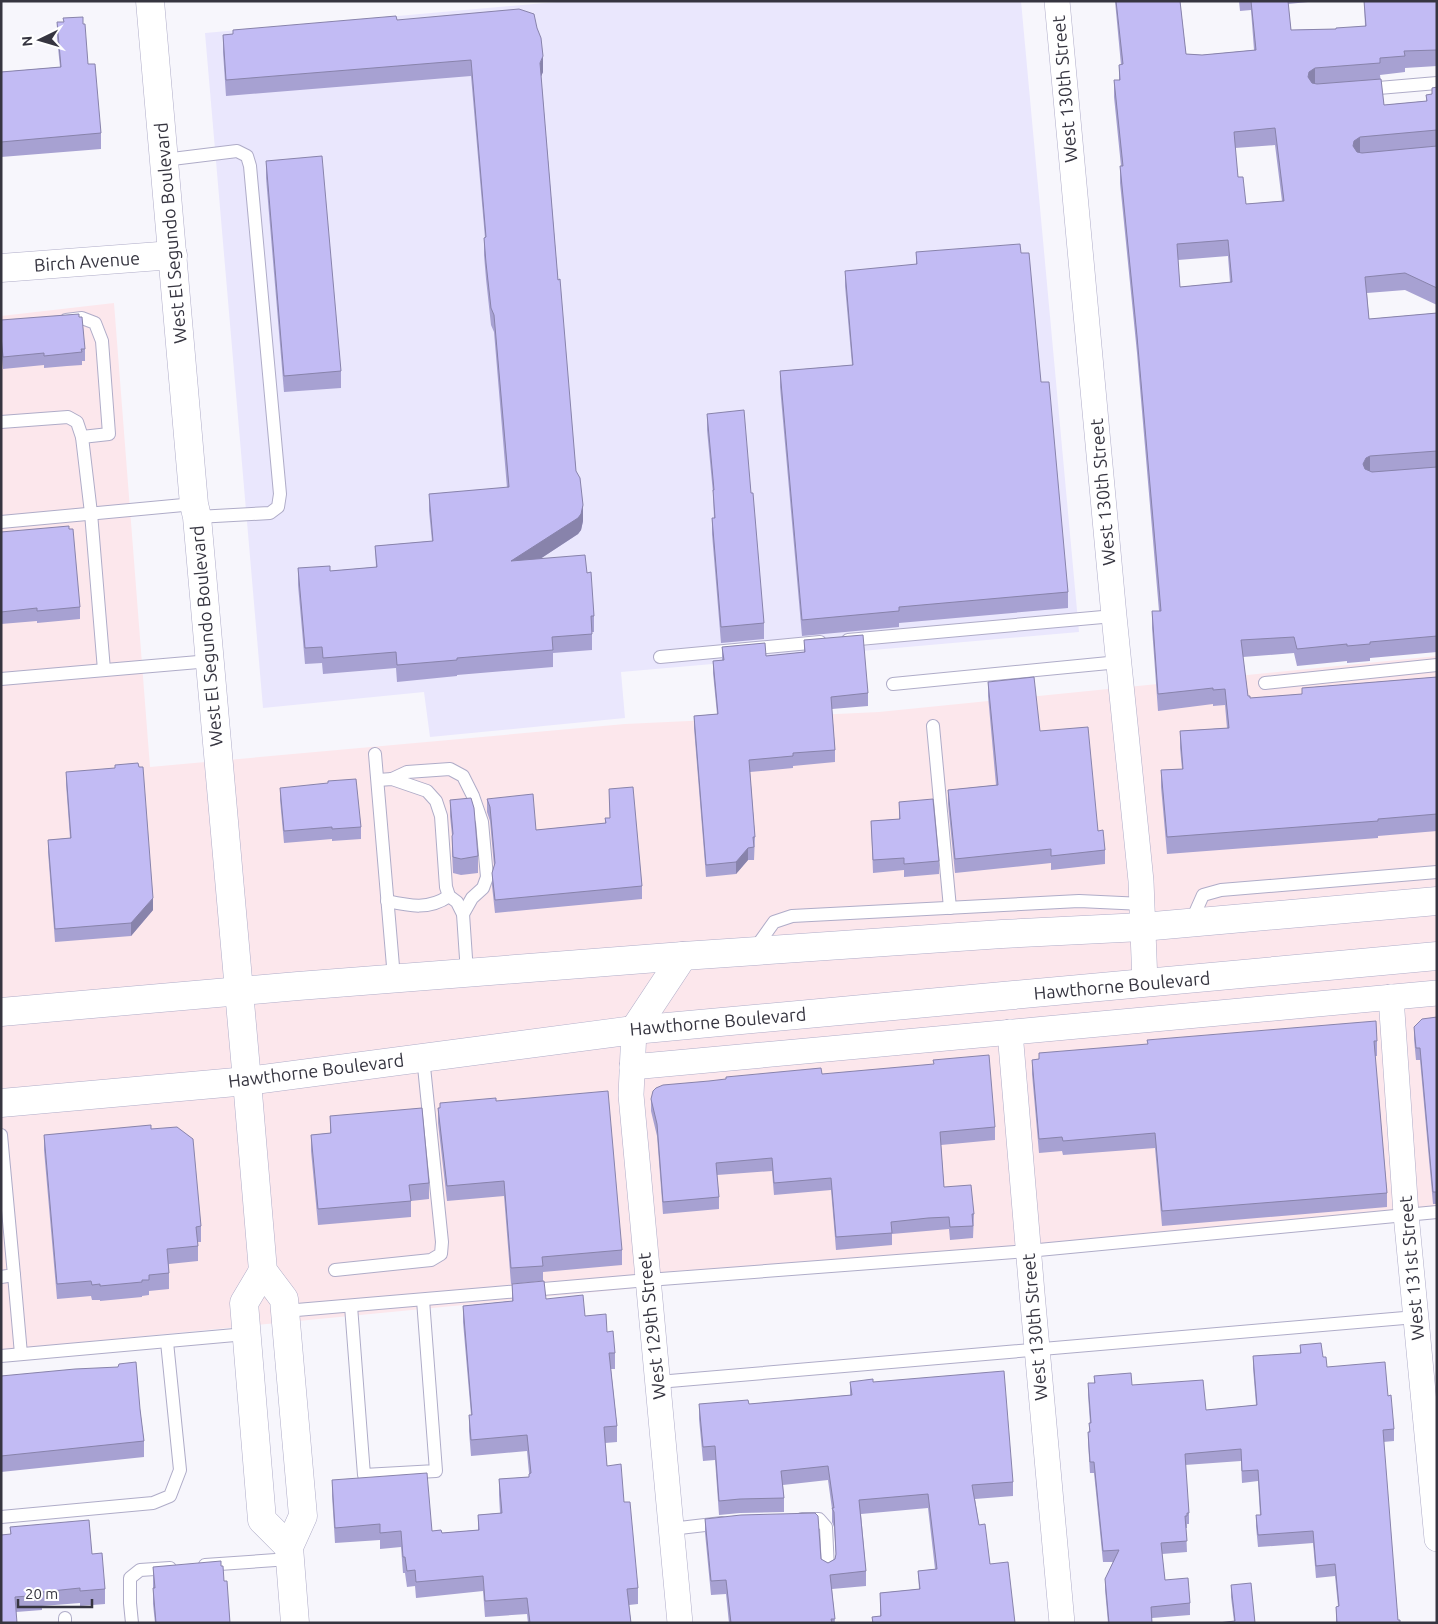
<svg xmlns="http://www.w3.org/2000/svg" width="1438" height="1624" viewBox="0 0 1438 1624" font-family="Ubuntu,sans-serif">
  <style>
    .commercial { fill: #fce7ec }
    .built { fill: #eae7fd }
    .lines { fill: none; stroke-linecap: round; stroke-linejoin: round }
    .lane-casing { stroke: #afacc8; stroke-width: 14 }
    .street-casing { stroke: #afacc8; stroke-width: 26 }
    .secondary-casing { stroke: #afacc8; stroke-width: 29 }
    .primary-casing { stroke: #afacc8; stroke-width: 29 }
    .lane { stroke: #fff; stroke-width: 12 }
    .street { stroke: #fff; stroke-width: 25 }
    .secondary { stroke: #fff; stroke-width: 28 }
    .primary { stroke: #fff; stroke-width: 28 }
    .wall { fill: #a7a1d2; fill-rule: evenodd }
    .shaded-wall { fill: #8883ab }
    .building { fill: #c2bbf4; stroke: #8883ab; fill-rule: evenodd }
    .labels { text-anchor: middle; stroke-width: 4; stroke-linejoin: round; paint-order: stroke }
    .street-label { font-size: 18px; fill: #363540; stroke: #fff }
  </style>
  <rect width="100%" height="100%" fill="#f7f6fc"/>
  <!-- commercial -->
  <path class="commercial" d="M114 303 150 767 625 724 879 712 1437 656V1210L1 1350V316Z"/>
  <!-- built -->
  <path class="built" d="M568 1H1021L1079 632 621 672 625 718 430 737 424 692 263 708 205 33Z"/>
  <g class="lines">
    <defs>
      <g id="lane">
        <path d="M1367 89 1437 83"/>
        <path d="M164 160 237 151 247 156 250 166 280 494 278 507 270 513 197 517"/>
        <path d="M66 320 82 318 95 323 102 341 109 434 82 437"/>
        <path d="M1 422 68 417 77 422 82 437 91 513 104 670"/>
        <path d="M1 522 194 504"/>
        <path d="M848 640 1114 616"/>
        <path d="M660 657 820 642"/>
        <path d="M1 679 210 661"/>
        <path d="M1265 683 1437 665"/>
        <path d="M893 684 1119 662"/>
        <path d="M933 726 950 908"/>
        <path d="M375 754 394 978"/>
        <path d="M392 779 407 772 450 769 463 776 473 796 482 822 487 877 483 888 472 898 463 914"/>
        <path d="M378 780 392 779 427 791 436 801 441 816 446 887 449 896 457 902 463 914 467 973"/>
        <path d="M387 901C410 906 429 910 449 896"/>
        <path d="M1191 922 1203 895 1221 890 1437 872"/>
        <path d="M754 950 774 922 792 916 1079 901 1143 904"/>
        <path d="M1 1135 14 1275 1 1277"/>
        <path d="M335 1270 431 1260 441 1254 442 1242 423 1057"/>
        <path d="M14 1275 21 1354"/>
        <path d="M351 1306 364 1475 436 1471 423 1300"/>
        <path d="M285 1311 648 1280 1028 1251 1437 1212"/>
        <path d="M1 1356 246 1334"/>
        <path d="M658 1382 1416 1317"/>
        <path d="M1 1517 153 1503 170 1496 180 1470 167 1342"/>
        <path d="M802 1519H819L826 1527 828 1569"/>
        <path d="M671 1529 722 1523"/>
        <path d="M205 1565 290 1559"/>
        <path d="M65 1618V1623"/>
        <path d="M132 1623 130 1603V1578L140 1570 170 1568"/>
      </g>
      <g id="street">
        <path d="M1057 1 1114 616 1141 881 1145 983"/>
        <path d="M1391 997 1406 1214 1437 1539"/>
        <path d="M634 1030 631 1095 680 1623"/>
        <path d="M1010 1032 1032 1293 1062 1623"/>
        <path d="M632 1067 1437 993"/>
      </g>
      <path id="secondary" d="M1 268 173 255"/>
      <g id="primary">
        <path d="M150 1 194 504 197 517 247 1081 263 1271 284 1299 285 1311 303 1516 289 1547 295 1623"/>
        <path d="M1 1012 298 986 683 956 1002 934 1142 927 1437 901"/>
        <path d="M634 1030 683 956"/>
        <path d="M1 1103 247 1081 634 1030 1437 956"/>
        <path d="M263 1271 244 1303 262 1520 289 1547"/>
      </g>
    </defs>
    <!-- lane casing -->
    <use href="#lane" class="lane-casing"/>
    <!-- street casing -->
    <use href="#street" class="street-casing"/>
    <!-- secondary casing -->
    <use href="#secondary" class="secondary-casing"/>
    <!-- primary casing -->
    <use href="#primary" class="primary-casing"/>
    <!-- lane -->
    <use href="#lane" class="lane"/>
    <!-- street -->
    <use href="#street" class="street"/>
    <!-- secondary -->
    <use href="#secondary" class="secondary"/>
    <!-- primary -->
    <use href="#primary" class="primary"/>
  </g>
  <!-- wall -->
  <g class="wall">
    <path d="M1115 1H1180L1186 54 1202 55 1254 50 1251 10 1240 11 1239 1H1318L1288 4 1291 30 1336 29 1365 26 1364 1H1437V66L1405 68V72L1380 75 1384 105 1426 101V95L1432 94V88L1437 87V305L1405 290 1367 293 1369 319 1437 313V652L1370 658V661L1347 663V661L1297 666 1294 653 1243 657 1248 696 1250 698 1302 694V688L1437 677V831L1378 836V838L1167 854 1161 787V770L1182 769 1180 748V731L1227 728 1225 705 1213 706V704L1158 711 1152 628V611H1159L1137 353 1120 183V166H1121L1114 97V80H1119V65H1121ZM1275 145 1282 201 1246 204 1238 177 1235 148ZM1228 256 1230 282 1180 287 1178 260Z"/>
    <path d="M397 20 543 72 541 76 558 280 576 471 583 521 581 530 578 534 540 559 587 573 594 616V632H592V650L553 653V667L457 675V676L397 682 396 668 323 674 322 663 305 664 298 585V568L330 571 376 567 375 546 432 541 429 511V494L507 488 494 332 491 325 486 279 484 255V238H485L471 76 226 96 223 52V35L233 34V30Z"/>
    <path d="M57 22 88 64 101 133V149L1 157V72L60 67 57 38Z"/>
    <path d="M266 161 341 371V388L284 392 266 178Z"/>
    <path d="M916 252 1021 253 1041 382 1068 592V608L899 623V627L802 636 780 387V371L852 365 845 286V271L916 265Z"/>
    <path d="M1 320 85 349V361H82V365L67 366 44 368V365L3 369 1 348Z"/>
    <path d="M707 414 764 623V639L721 643 712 534V518H714L713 493 707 430Z"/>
    <path d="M1 532 80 607V619L37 623V621L1 624Z"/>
    <path d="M804 640 868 693V706L832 709 835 750V762L793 766V768L750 772 755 837 754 860H748L736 874 706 877 694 728V716L717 714 713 673V661L722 660V647L766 656 804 652Z"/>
    <path d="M988 682 1040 731 1098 831 1105 850V864L1051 870V863L955 873 948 804V790L996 785 988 696Z"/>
    <path d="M66 772 153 910 131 936 55 942 48 852V840L70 838 66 784Z"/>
    <path d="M280 788 361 827V839L332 841V839L284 843 280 800Z"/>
    <path d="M609 789 642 886V899L495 913 492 886V873L494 866 490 821 487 812V799L536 830 605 823V818H610Z"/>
    <path d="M450 800 478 856V873L461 875 453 873 452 852V835L450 816Z"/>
    <path d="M899 802 939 861V874L904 877V870L873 873 871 821 899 819Z"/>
    <path d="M1437 1017V1204H1433L1420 1060H1416L1414 1039V1027Z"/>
    <path d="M1377 1041V1056H1375L1387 1193V1207L1162 1226 1155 1148 1063 1155 1062 1151 1039 1153 1032 1074V1060L1039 1059V1053Z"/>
    <path d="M822 1074 995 1127V1140L941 1145 944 1187 974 1214 973 1238 950 1240 949 1229 892 1234V1245L836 1250 831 1190 774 1195 772 1171 717 1175 719 1197V1209L663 1214 657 1136 651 1111V1099Z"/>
    <path d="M496 1101 622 1250V1265L543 1272V1281L511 1284 504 1196 447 1201 438 1123V1108Z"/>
    <path d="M330 1116 429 1183V1199L411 1201V1217L318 1225 311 1151V1135L330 1133Z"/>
    <path d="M151 1129 201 1226V1242H198V1261L169 1264V1289L149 1291V1295L142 1296V1297L100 1301V1300H92L91 1296 57 1299 44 1150V1135Z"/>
    <path d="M512 1284 585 1316 607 1332 615 1353V1369H611L617 1426V1442L605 1443 607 1466 624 1502 638 1588V1604L629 1605 631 1623H528L527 1614 485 1617 483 1591 416 1598 415 1586 407 1587 405 1573H403L401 1547 380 1549V1540L335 1543 332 1496V1480L432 1531 442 1533 478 1530V1515L500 1513 499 1495V1479L529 1477V1473L527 1451 471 1456 469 1431V1415H471L463 1322V1306L512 1301Z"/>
    <path d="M1300 1345 1323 1357 1327 1367 1388 1396 1394 1429V1441L1383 1442 1398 1620 1400 1623H1336V1607L1338 1606 1335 1576 1316 1578 1313 1543 1258 1547 1256 1526V1515H1260L1258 1481 1242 1483 1241 1461 1185 1465 1189 1513V1524H1187V1528H1186L1187 1552 1162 1554 1165 1580 1190 1603V1615L1152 1618V1623H1108L1105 1590V1579L1113 1562H1103L1094 1473H1090L1088 1443V1432H1089V1423H1090L1088 1395V1383H1094V1376L1132 1385 1206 1410 1256 1405 1253 1368V1356L1300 1353Z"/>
    <path d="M1 1376 140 1409 144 1441V1457L1 1472Z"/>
    <path d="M850 1382H873L1013 1482V1496L975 1499 979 1525 990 1564 1015 1623H872V1617L880 1616V1593L919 1589 918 1571 935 1569 928 1508 861 1514 866 1571V1586L832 1589 835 1623H729L726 1594 711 1595 705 1533V1519L821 1559 828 1563 835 1559 836 1557 834 1527 832 1522V1509L828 1480 783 1485 784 1498V1512L740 1513 719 1515 715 1460 703 1461 699 1419V1404H749L850 1395Z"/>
    <path d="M10 1527 92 1554 105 1589V1604L80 1606V1603L42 1606V1610L16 1612Z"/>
    <path d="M221 1566 224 1581 230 1623H155L153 1604V1567Z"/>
    <path d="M1231 1585 1255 1623 1234 1621 1231 1597Z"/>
  </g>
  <!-- shaded-wall -->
  <g class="shaded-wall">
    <path d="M543 56V72L540 79V63Z"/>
    <path d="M1315 68V85L1309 89 1308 77 1309 72Z"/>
    <path d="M1360 137V154L1354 158 1353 146 1354 141Z"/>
    <path d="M1370 456V473L1366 475 1363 464 1366 458Z"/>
    <path d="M583 505V521L581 530 578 534 511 578V561Z"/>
    <path d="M748 848V860L736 874V862Z"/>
    <path d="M153 898V910L131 936V923Z"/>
  </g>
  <!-- building -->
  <g class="building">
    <path d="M1116 1H1180L1186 54 1202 55 1256 50 1251 1H1288L1291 30 1336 29V28L1366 26 1364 1H1437V50L1404 51 1405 56 1380 58V63L1315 68 1309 72 1308 77 1312 83 1317 84 1381 79 1384 105 1427 101 1426 95 1432 94V88L1437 87V130L1360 137 1354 141 1353 146 1357 152 1362 153 1437 146V288L1405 273 1365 277 1369 319 1437 313V451L1370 456 1366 458 1363 464 1365 469 1372 472 1437 467V636L1370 642V644L1347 646V644L1297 649 1294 637 1241 640 1248 696H1250V698L1302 694V688L1437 677V814L1378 819V821L1167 837 1161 770 1183 769 1180 731 1229 728 1225 689 1213 690V688L1158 694 1152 611H1161L1137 336 1120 166H1123L1114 80H1120L1119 65 1123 64ZM1275 128 1284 201 1246 204 1243 177H1238L1234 132ZM1228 240 1232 282 1180 287 1177 244Z"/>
    <path d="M519 9 534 14 537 28 541 38 543 56 540 63 558 280 560 279 576 471 580 478 583 505 581 514 578 518 511 561 585 555 587 573 591 572 594 616H591L592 634 552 637 553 650 457 658V660L397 665 396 652 323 658 322 647 305 648 298 568 330 566V571L377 567 375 546 433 541 429 494 509 487 494 315 491 308 486 263 484 238 486 237 471 60 226 80 223 35 233 34V30L396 16 397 20Z"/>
    <path d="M83 17V24H85L88 64H95L101 133 1 142V72L61 67 57 22H64L63 18Z"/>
    <path d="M322 156 341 371 284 376 266 161Z"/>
    <path d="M1020 244 1021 253H1029L1041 382H1049L1068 592 899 607V611L802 620 780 371 853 365 845 271 917 264 916 252Z"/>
    <path d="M79 314V317H82L85 349H81L82 352 44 356V353L3 357 1 336V320Z"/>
    <path d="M744 410 751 493H753L764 623 721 627 712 518H715L713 490H714L707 414Z"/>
    <path d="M69 526V529H73L80 607 37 611V608L1 612V532Z"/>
    <path d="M863 635 868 693 831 697 835 750 793 753V756L749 760 755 837H753L754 847 748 848 736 862 706 865 694 716 718 714 713 661 724 660 722 647 765 643 766 656 805 652 804 640Z"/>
    <path d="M1034 677 1040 731 1088 727 1098 831 1103 830 1105 850 1051 856V849L955 859 948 790 998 785 988 682Z"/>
    <path d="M138 763 139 767H143L153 898 131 923 55 929 48 840 71 838 66 772 115 768V765Z"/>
    <path d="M356 779 361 827 332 829V827L284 831 280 788 328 783V781Z"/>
    <path d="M633 787 642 886 495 900 492 873 495 863 490 807 487 799 533 794 536 830 606 823 605 818H610L609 789Z"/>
    <path d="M471 798 474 808 478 856 461 859 453 857 452 836 453 834 450 800Z"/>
    <path d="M933 799 939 861 904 864V858L873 860 871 821 900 819 899 802Z"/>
    <path d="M1437 1017V1192H1433L1420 1048H1416L1414 1027 1422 1019Z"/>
    <path d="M1376 1021 1377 1041H1374L1387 1193 1162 1211 1155 1133 1063 1141 1062 1137 1039 1139 1032 1060 1039 1059V1053L1148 1044 1147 1040Z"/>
    <path d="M989 1055 995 1127 940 1132 944 1187 971 1185 974 1214H972L973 1226 950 1227 949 1217 928 1218 891 1222 892 1233 836 1237 831 1178 774 1183 772 1158 716 1163 719 1197 663 1202 657 1124 651 1099 653 1091 656 1088 663 1085 709 1081 726 1079V1077L821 1068 822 1074 934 1064 933 1060Z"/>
    <path d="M608 1091 622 1250 542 1257 543 1266 511 1268 504 1181 447 1186 438 1108H440V1103L496 1098V1101Z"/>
    <path d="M422 1108 429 1183 409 1185 411 1201 318 1209 311 1135 331 1133 330 1116Z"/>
    <path d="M151 1125V1129L177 1127 193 1139 201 1226 196 1227 198 1246 167 1249 169 1273 149 1275V1280H142V1282L100 1286V1284L92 1285 91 1281 57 1284 44 1135Z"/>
    <path d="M544 1281 546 1299 583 1295 585 1316 606 1314 607 1332 613 1331 615 1353H609L617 1426 604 1427 607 1466 621 1464 624 1502H630L638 1588 627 1589 631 1623H530L527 1598 485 1601 483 1576 416 1582 415 1570 407 1571 405 1557H403L401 1531 380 1533V1524L335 1528 332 1480 427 1473 432 1531 441 1530 442 1533 479 1530 478 1515 502 1513 499 1479 529 1477V1474L531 1473 527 1435 471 1440 469 1415H472L463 1306 513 1301 512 1284Z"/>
    <path d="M1321 1343 1323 1357H1326L1327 1367 1385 1362 1388 1396 1391 1395 1394 1429 1383 1430 1398 1620H1400V1623H1337L1336 1607 1339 1606 1335 1564 1316 1566 1313 1531 1258 1535 1256 1515H1261L1258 1470 1242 1471 1241 1449 1185 1454 1189 1513H1187V1516H1185L1187 1541 1161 1543 1165 1580 1188 1578 1190 1603 1151 1607 1152 1623H1109L1105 1579 1119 1550 1103 1551 1094 1462H1090L1088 1432H1090L1089 1423H1091L1088 1383H1095L1094 1376 1131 1373 1132 1385 1203 1380 1206 1410 1257 1405 1253 1356 1301 1353 1300 1345Z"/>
    <path d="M136 1362 140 1409 144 1441 1 1456V1376L75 1369 118 1367 119 1364Z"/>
    <path d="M1004 1371 1013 1482 972 1485 979 1525 985 1524 990 1564 1008 1562 1015 1623H873L872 1617 881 1616 880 1593 920 1589 918 1571 937 1569 928 1494 859 1500 866 1571 830 1575 835 1619H831L832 1623H731L726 1580 711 1581 705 1519 741 1515 815 1513 818 1516 821 1559 828 1563 835 1559 836 1554 834 1512 832 1508H834L828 1466 781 1471 784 1498 740 1499 719 1501 715 1446 703 1447 699 1404 748 1400 749 1404 852 1395 850 1382 873 1379V1382Z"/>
    <path d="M89 1520 92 1554 102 1553 105 1589 80 1591V1588L42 1592V1595L15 1597 17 1623H1V1535L11 1534 10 1527Z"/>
    <path d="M221 1561V1566H223L224 1581H227L230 1623H156L153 1588H155L153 1567Z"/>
    <path d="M1251 1583 1255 1623H1218L1235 1621 1231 1585Z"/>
  </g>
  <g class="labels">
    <!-- street labels -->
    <g class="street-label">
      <text transform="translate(1065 89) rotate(-95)" y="6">West 130th Street</text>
      <text transform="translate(171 233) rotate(-95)" y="6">West El Segundo Boulevard</text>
      <text transform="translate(87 262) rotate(-4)" y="6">Birch Avenue</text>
      <text transform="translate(1103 492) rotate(-95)" y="6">West 130th Street</text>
      <text transform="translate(207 636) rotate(-95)" y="6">West El Segundo Boulevard</text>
      <text transform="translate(1122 986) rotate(-5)" y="6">Hawthorne Boulevard</text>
      <text transform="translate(718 1022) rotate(-5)" y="6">Hawthorne Boulevard</text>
      <text transform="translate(316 1071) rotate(-7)" y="6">Hawthorne Boulevard</text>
      <text transform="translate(1412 1268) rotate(-95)" y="6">West 131st Street</text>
      <text transform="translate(652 1326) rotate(-96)" y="6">West 129th Street</text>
      <text transform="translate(1035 1327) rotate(-95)" y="6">West 130th Street</text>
    </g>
  </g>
  <!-- border -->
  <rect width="1438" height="1624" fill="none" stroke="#363540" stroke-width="5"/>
  <!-- north arrow -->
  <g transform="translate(40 40) rotate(265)" stroke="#ffffff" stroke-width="4" paint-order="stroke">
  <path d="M0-4L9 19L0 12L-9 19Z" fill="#363540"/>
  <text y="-8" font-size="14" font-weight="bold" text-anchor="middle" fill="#363540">N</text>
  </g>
  <!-- scale -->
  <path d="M18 1599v8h74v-8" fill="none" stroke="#363540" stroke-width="2.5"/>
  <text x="25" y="1599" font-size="15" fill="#363540" stroke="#ffffff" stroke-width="4" paint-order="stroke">20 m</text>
</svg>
